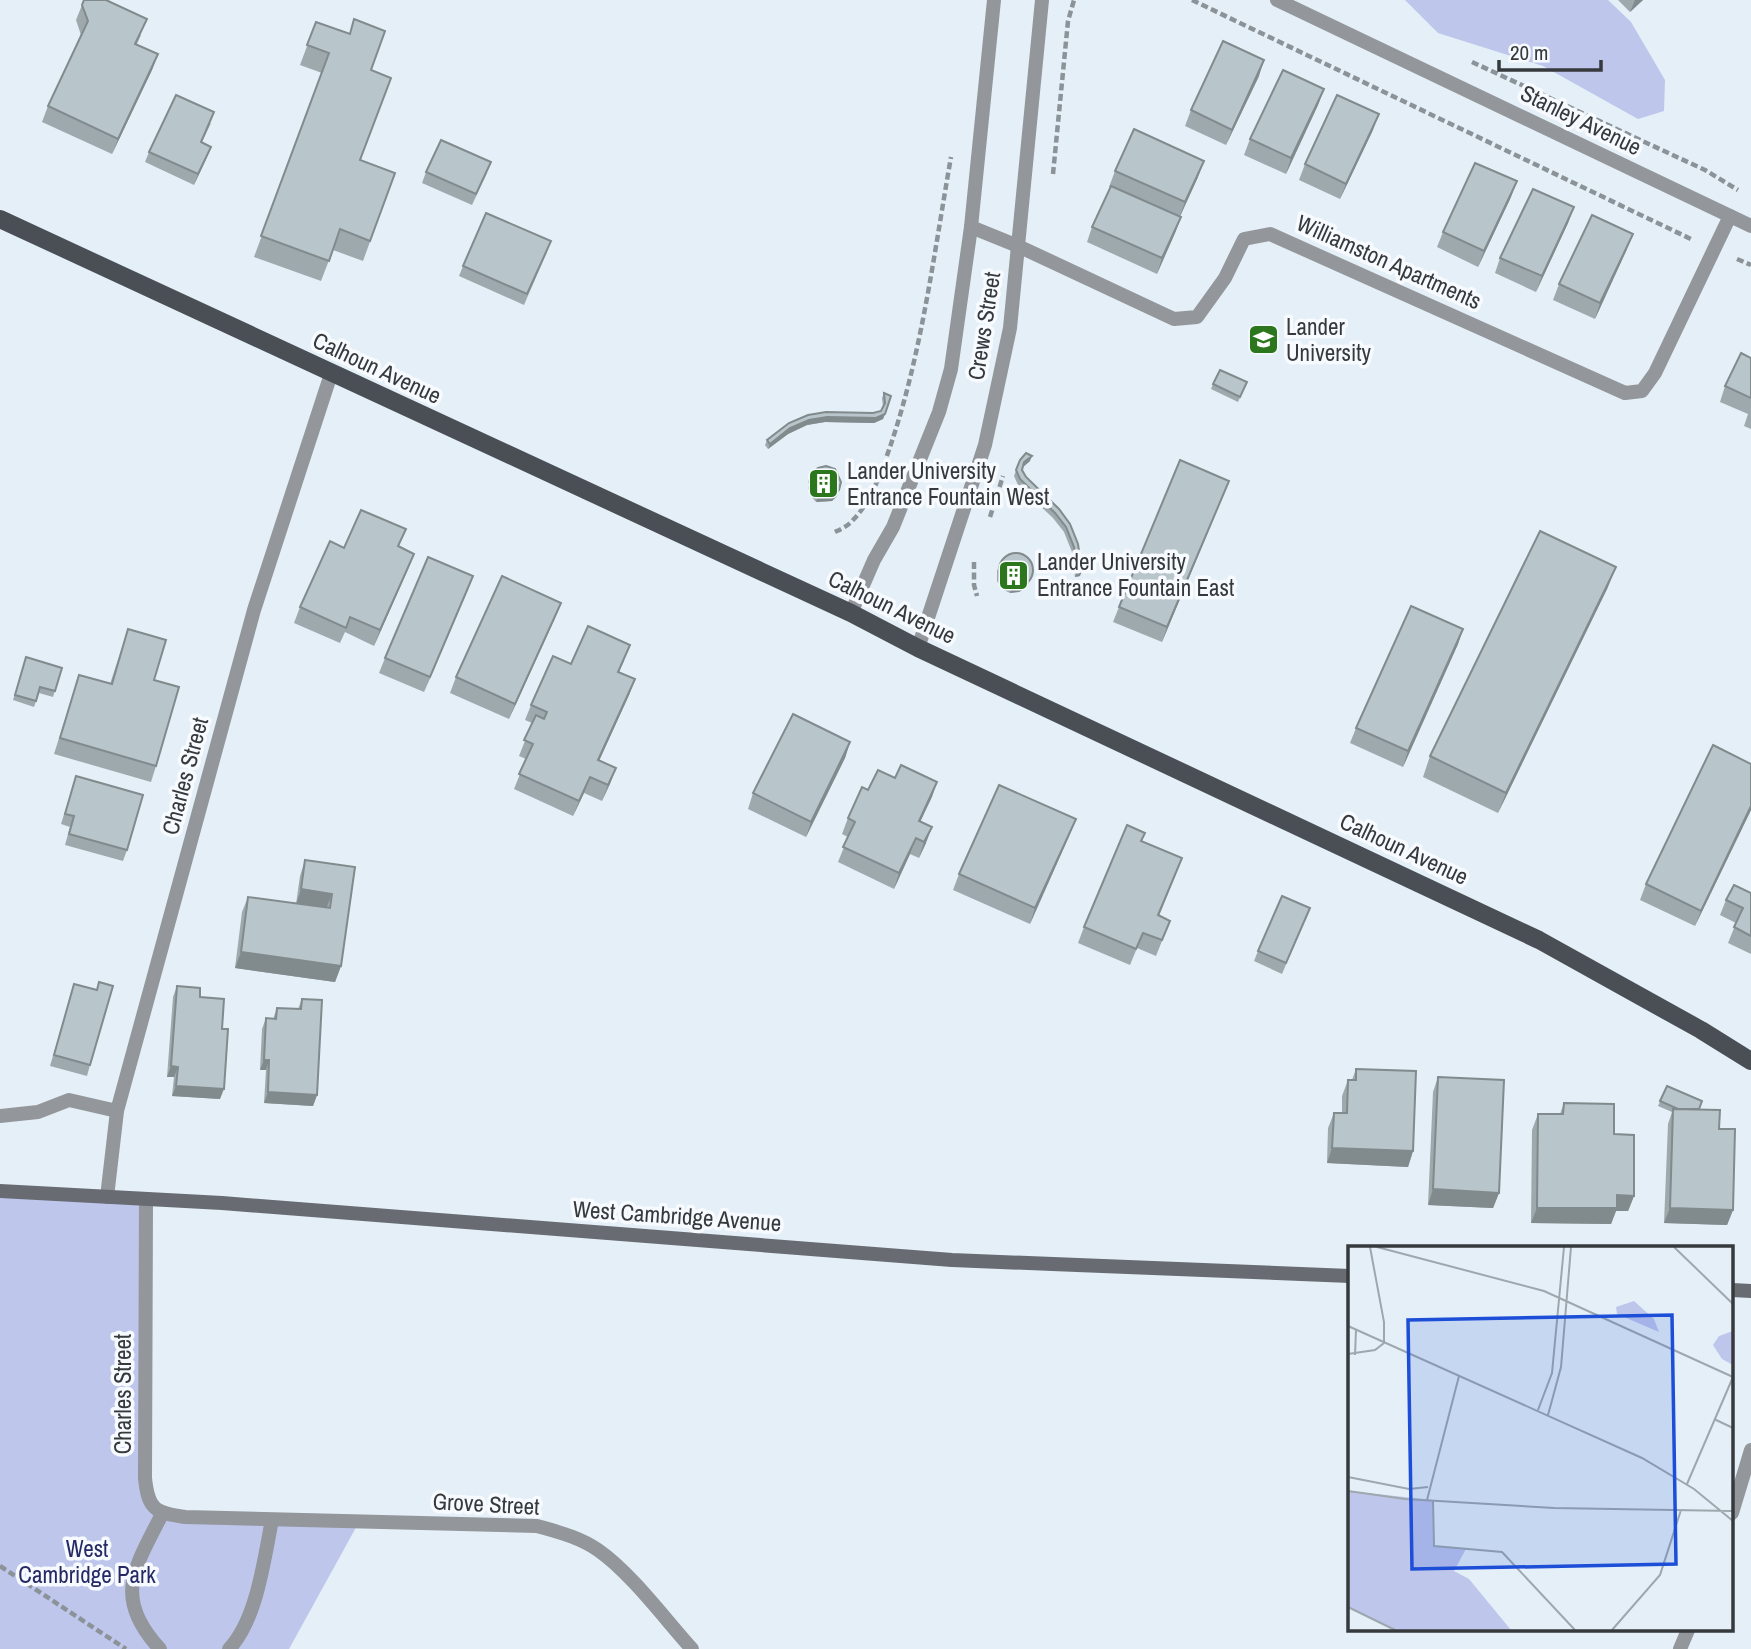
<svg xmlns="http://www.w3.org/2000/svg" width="1751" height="1649" viewBox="0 0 1751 1649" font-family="'Archivo Narrow',sans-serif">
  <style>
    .green { fill: #bec6ec }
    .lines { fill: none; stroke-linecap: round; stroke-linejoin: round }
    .path { stroke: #8b9398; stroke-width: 4.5; stroke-dasharray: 7 3.5; stroke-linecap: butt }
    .lane { stroke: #93969a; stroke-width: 14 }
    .street { stroke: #93969a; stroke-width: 14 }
    .secondary { stroke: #686c72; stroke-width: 14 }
    .primary { stroke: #4a4f56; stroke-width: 18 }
    .wall { fill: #9ea9ae }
    .shaded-wall { fill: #818a8d }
    .building { fill: #b8c5ca; stroke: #818a8d; stroke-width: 2 }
    .labels { text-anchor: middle; stroke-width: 7; stroke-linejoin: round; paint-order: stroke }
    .street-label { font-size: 23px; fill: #363a3d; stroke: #f7fbff }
    .poi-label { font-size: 23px; fill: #363a3d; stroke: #f7fbff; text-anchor: start }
    .park-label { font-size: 23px; fill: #262964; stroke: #f7fbff }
    .inset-road { fill: none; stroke: #9ea7ad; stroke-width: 2 }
    .view { fill: #1d4ed8; fill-opacity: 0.15; stroke: #1d4ed8; stroke-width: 3.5 }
    .inset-edge { fill: none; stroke: #363a3d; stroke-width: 3.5 }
  </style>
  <rect width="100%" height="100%" fill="#e4eff7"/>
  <!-- green -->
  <g class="green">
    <path d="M1405 0H1608L1631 22 1665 80 1664 111 1638 119 1543 66 1438 33Z"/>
    <path d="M0 1191 146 1199 145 1478 162 1514 359 1522 289 1649H0Z"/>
  </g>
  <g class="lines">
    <!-- path -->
    <g class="path">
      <path d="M1192 0 1693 240"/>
      <path d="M1472 62 1705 170 1738 190"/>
      <path d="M1053 174 1068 21 1074 0"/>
      <path d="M1737 259 1751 265"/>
      <path d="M990 517 1003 476"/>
      <path d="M835 532C841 529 848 526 853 520 872 501 882 470 891 444 922 352 934 253 951 157"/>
      <path d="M974 562V585L977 596"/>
      <path d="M0 1566 126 1649"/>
    </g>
    <!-- lane -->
    <g class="lane">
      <path d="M971 227 1018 246 1174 319 1197 317 1225 278 1244 239 1270 234 1625 393 1642 391 1655 373 1730 216"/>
      <path d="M160 1649C112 1597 135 1568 162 1514"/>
      <path d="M229 1649C257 1620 264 1559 272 1520"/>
    </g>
    <!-- street -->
    <g class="street">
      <path d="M1277 0 1751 226"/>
      <path d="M851 613 874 560 893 527 939 412 951 369 971 227 994 0"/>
      <path d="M918 648 985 445 1010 328 1042 0"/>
      <path d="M0 1116 38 1112 69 1100 117 1111"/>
      <path d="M107 1197 117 1111 254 610 331 374"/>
      <path d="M146 1199 145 1478C148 1509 155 1513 185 1517L537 1526C558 1532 579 1537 598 1550 631 1573 664 1618 692 1649"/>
      <path d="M1732 1513 1751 1450"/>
      <path d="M1680 1649 1688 1630"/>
    </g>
    <!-- secondary -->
    <g class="secondary">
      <path d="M0 1191 222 1203 952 1260 1350 1276"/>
      <path d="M1732 1290 1751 1291"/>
    </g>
    <!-- primary -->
    <path class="primary" d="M0 219 851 613 918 648 1539 940 1701 1030 1751 1061"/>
  </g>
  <!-- wall -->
  <g class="wall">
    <path d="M1618 0H1643L1630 12Z"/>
    <path d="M82 5 141 35 137 44 158 54 152 70 112 154 42 122 48 106 81 35 76 20Z"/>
    <path d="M316 22 371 70 361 161 395 173 363 261 333 250 321 281 254 257 322 73 300 65Z"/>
    <path d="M1259 76 1226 145 1185 126 1191 110Z"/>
    <path d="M1324 89 1318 105 1286 174 1244 155 1250 139Z"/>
    <path d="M211 123 202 142 207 157 194 185 145 162 149 152Z"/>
    <path d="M1373 130 1340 199 1299 180 1305 164Z"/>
    <path d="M1115 171 1198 177 1180 217H1181L1175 233 1157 274 1087 242 1092 227 1111 187H1109Z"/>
    <path d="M426 172 487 173 472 205 422 183Z"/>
    <path d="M1511 197 1478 267 1437 247 1443 232Z"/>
    <path d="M1574 207 1568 223 1536 292 1495 273 1500 258Z"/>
    <path d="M1627 249 1595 319 1553 300 1559 284Z"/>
    <path d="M547 252 524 305 459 276 463 266Z"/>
    <path d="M1751 358V429L1744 426 1748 414 1720 402 1725 386Z"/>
    <path d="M1247 382 1238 402 1211 389 1213 384Z"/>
    <path d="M884 393 891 396 883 419 874 423 825 422 807 425 788 434 768 449 765 445 767 440 789 423 873 413 881 411 883 407 882 398Z"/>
    <path d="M1020 460 1030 461 1023 467 1022 470 1026 477 1070 524 1080 576 1075 577 1072 552 1064 532 1053 518 1018 485 1014 476Z"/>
    <path d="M812 474 837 496 832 501 816 502 811 496 808 488Z"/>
    <path d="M1229 481 1162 642 1113 622 1119 607Z"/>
    <path d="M399 547 414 554 408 569 374 646 345 632 340 643 294 623 300 607 344 548Z"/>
    <path d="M999 566 1032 574 1027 587 1019 592 1010 593 1002 589 997 581V571Z"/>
    <path d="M473 576 424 692 379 673 385 658Z"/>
    <path d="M1608 587 1498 813 1423 777 1430 756Z"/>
    <path d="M555 618 509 719 450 693 456 677Z"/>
    <path d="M128 629 154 680 156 766 151 782 54 754 79 675 110 684Z"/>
    <path d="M1463 629 1458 644 1403 767 1350 743 1356 728Z"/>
    <path d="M26 657 62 668 53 697 39 693 34 707 13 700Z"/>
    <path d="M624 661 619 672 635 679 629 695 599 761 616 768 602 801 584 793 573 816 514 789 526 759 519 756 532 723 525 720 531 705 571 664Z"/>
    <path d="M850 742 845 758 806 837 748 809 753 793Z"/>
    <path d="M1751 764V810L1695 926 1640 900 1646 884Z"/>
    <path d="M76 776 127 850 123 861 65 845 70 827 61 824Z"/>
    <path d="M895 778 937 782 920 822 926 843 919 858 910 854 894 889 838 862 848 837 842 834 848 818 868 790Z"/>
    <path d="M1070 834 1030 924 953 890 959 874Z"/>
    <path d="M1142 841 1176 874 1159 916 1170 921 1156 956 1137 948 1130 965 1078 943 1084 927Z"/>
    <path d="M305 860 355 867 341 966 335 982 235 968 242 912 248 897 296 904 300 876Z"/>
    <path d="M1751 893V954L1728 943 1736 923 1720 915 1726 900Z"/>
    <path d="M1310 908 1282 974 1254 961 1258 951Z"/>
    <path d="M74 984 96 990 90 1065 87 1076 50 1066Z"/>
    <path d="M177 986 222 1029 220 1099 172 1096 174 1077H167L173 997Z"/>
    <path d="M302 999 317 1095 313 1106 264 1103 266 1070H260L262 1029 266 1018 273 1019 277 1008 298 1009Z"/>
    <path d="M1356 1069 1413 1151 1408 1167 1327 1163 1328 1128 1334 1113H1342V1096L1348 1080H1352Z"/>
    <path d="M1438 1077 1499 1193 1493 1208 1428 1205 1433 1092Z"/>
    <path d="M1667 1086 1699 1109 1719 1129 1733 1210 1727 1225 1664 1223 1668 1124 1672 1112 1658 1106Z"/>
    <path d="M1564 1103 1614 1134 1634 1196 1628 1211H1616L1611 1224 1531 1223 1532 1130 1538 1114H1560Z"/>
  </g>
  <!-- shaded-wall -->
  <g class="shaded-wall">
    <path d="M1635 0H1643L1630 12Z"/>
    <path d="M158 54 152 70 112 154 118 139Z"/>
    <path d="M1264 60 1259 76 1226 145 1232 130Z"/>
    <path d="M1324 89 1318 105 1286 174 1291 158Z"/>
    <path d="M1379 114 1373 130 1340 199 1346 184Z"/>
    <path d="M211 147 207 157 194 185 198 174Z"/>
    <path d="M1204 161 1198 177 1179 218 1185 202Z"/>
    <path d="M1517 181 1511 197 1478 267 1484 251Z"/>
    <path d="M1574 207 1568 223 1536 292 1542 276Z"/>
    <path d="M1181 217 1175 233 1157 274 1162 258Z"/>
    <path d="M1633 234 1627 249 1595 319 1600 303Z"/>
    <path d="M885 414 883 419 874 423 825 422 807 425 788 434 768 449 770 444 790 428 809 420 827 417Z"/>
    <path d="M1032 456 1030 461 1023 467 1024 462Z"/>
    <path d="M1229 481 1223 496 1162 642 1167 627Z"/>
    <path d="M839 490 837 496 832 501 816 502 818 496Z"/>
    <path d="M414 554 408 569 374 646 380 630Z"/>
    <path d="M1616 567 1608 587 1498 813 1506 793Z"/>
    <path d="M1082 571 1080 576 1075 577 1077 572Z"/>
    <path d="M1032 574 1027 587 1019 592 1010 593 1012 587Z"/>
    <path d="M473 576 467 592 424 692 430 677Z"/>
    <path d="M561 603 555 618 509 719 515 704Z"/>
    <path d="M1463 629 1458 644 1403 767 1408 751Z"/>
    <path d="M635 679 629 695 592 776 598 760Z"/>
    <path d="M850 742 845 758 806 837 811 822Z"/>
    <path d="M616 768 610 784 602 801 608 785Z"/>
    <path d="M590 777 584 793 573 816 579 801Z"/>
    <path d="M937 782 932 797 913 837 919 821Z"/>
    <path d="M1751 806V810L1695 926 1701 911Z"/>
    <path d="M1076 819 1070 834 1030 924 1035 908Z"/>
    <path d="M932 827 926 843 919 858 924 842Z"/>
    <path d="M916 838 910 854 894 889 899 873Z"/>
    <path d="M301 889 332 894 326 909 296 905Z"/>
    <path d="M241 952 341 966 335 982 235 968Z"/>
    <path d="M264 1060H269L266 1070H260Z"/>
    <path d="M171 1066 178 1067 174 1077H167Z"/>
    <path d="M176 1086 224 1089 220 1099 172 1096Z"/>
    <path d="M268 1092 317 1095 313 1106 264 1103Z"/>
    <path d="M1332 1148 1413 1151 1408 1167 1327 1163Z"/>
    <path d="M1433 1189 1499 1193 1493 1208 1428 1205Z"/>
    <path d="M1617 1195 1634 1196 1628 1211H1616L1611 1224 1531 1223 1537 1208Z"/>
    <path d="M1670 1208 1733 1210 1727 1225 1664 1223Z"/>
  </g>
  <!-- building -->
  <g class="building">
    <path d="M84 0H106L147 19 135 44 158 54 118 139 48 106 88 21 82 5Z"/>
    <path d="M354 19 385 31 371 70 391 78 360 160 395 173 370 241 340 229 329 261 261 236 329 53 307 45 316 22 350 34Z"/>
    <path d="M1223 41 1264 60 1232 130 1191 110Z"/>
    <path d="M1283 70 1324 89 1291 158 1250 139Z"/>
    <path d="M176 95 214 112 201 142 211 147 198 174 149 152Z"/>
    <path d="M1337 95 1379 114 1346 184 1305 164Z"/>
    <path d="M1134 129 1204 161 1185 202 1115 171Z"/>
    <path d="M441 140 491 162 476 194 426 172Z"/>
    <path d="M1475 163 1517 181 1484 251 1443 232Z"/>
    <path d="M1111 186 1181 217 1162 258 1092 227Z"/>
    <path d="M1533 189 1574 207 1542 276 1500 258Z"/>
    <path d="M486 213 551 241 527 294 463 266Z"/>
    <path d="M1592 215 1633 234 1600 303 1559 284Z"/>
    <path d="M1741 353 1751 358V398L1725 386Z"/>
    <path d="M1220 370 1247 382 1240 397 1213 384Z"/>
    <path d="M884 393 891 396 885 414 876 418 827 417 809 420 790 428 770 444 767 440 789 423 808 415 826 412 873 413 881 411 885 403Z"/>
    <path d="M1026 453 1032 456 1024 462 1022 470 1026 477 1059 509 1070 524 1078 544 1082 571 1077 572 1074 547 1066 527 1055 513 1020 479 1016 470 1020 460Z"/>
    <path d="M1180 460 1229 481 1167 627 1119 607Z"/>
    <path d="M826 466 835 469 841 482 839 490 834 495 818 496 813 491 809 482 812 474 818 468Z"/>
    <path d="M361 510 406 529 398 546 414 554 380 630 350 617 346 628 300 607 330 541 344 548Z"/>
    <path d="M1540 531 1616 567 1506 793 1430 756Z"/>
    <circle cx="1016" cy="570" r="17"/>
    <path d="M428 557 473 576 430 677 385 658Z"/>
    <path d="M502 576 561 603 515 704 456 677Z"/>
    <path d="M1411 606 1463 629 1408 751 1356 728Z"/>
    <path d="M588 626 630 645 618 672 635 679 598 760 616 768 608 785 590 777 579 801 519 774 533 744 524 740 536 715 544 719 547 712 531 705 553 656 571 664Z"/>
    <path d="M128 629 166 640 154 680 179 687 156 766 60 738 79 675 112 684Z"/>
    <path d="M26 657 62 668 55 691 40 687 36 701 15 695Z"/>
    <path d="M793 714 850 742 811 822 753 793Z"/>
    <path d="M1713 745 1751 764V806L1701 911 1646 884Z"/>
    <path d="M901 765 937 782 919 821 932 827 924 842 916 838 899 873 843 847 855 822 848 818 862 787 868 790 878 770 895 778Z"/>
    <path d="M76 776 143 795 127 850 69 834 74 816 65 814Z"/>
    <path d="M999 785 1076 819 1035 908 959 874Z"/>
    <path d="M1127 825 1145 833 1141 841 1182 858 1158 915 1170 921 1162 940 1143 933 1136 949 1084 927Z"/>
    <path d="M305 860 355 867 341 966 241 952 248 897 330 908 332 894 301 889Z"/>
    <path d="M1734 885 1751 893V936L1734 927 1743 908 1726 900Z"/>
    <path d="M1282 896 1310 908 1286 963 1258 951Z"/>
    <path d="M99 982 113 986 90 1065 54 1055 74 984 97 990Z"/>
    <path d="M177 986 200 988V997L224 999 222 1029H228L224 1089 176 1086 178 1067 171 1066Z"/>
    <path d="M302 999 322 1000 317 1095 268 1092 269 1060H264L266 1018 276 1019 277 1008 301 1009Z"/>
    <path d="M1356 1069 1416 1071 1413 1151 1332 1148 1334 1113H1347L1348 1080H1356Z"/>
    <path d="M1438 1077 1504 1080 1499 1193 1433 1189Z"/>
    <path d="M1667 1086 1702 1101 1699 1109H1678L1660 1101Z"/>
    <path d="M1564 1103 1614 1104V1134L1634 1135V1196L1617 1195V1208H1537L1538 1114H1563Z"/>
    <path d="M1673 1109 1720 1110 1719 1129H1735L1733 1210 1670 1208Z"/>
  </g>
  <!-- icons -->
  <defs>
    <symbol id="university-square" viewBox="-11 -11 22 22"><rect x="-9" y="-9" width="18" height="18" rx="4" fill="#2c771e" stroke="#f7fbff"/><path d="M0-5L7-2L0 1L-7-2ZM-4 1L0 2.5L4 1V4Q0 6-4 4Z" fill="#fff"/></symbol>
    <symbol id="building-square" viewBox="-11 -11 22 22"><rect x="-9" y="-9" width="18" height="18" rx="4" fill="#2c771e" stroke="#f7fbff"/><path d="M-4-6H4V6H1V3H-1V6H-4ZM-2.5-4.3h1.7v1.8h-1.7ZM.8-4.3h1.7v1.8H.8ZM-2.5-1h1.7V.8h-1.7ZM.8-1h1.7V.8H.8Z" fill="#fff"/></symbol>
  </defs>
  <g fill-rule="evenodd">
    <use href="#university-square" x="1246" y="322" width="35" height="35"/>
    <use href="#building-square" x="806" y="466" width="35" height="35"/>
    <use href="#building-square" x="996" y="558" width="35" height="35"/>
  </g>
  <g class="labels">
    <!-- street labels -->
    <g class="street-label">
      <text transform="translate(1581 120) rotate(26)" y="8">Stanley Avenue</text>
      <text transform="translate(1389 262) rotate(24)" y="8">Williamston Apartments</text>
      <text transform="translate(984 326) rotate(-81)" y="8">Crews Street</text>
      <text transform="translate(377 368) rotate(25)" y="8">Calhoun Avenue</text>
      <text transform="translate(892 607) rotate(26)" y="8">Calhoun Avenue</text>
      <text transform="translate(185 776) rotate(-75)" y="8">Charles Street</text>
      <text transform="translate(1404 849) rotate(25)" y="8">Calhoun Avenue</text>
      <text transform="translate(677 1216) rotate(4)" y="8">West Cambridge Avenue</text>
      <text transform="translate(123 1394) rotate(-90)" y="8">Charles Street</text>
      <text transform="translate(486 1504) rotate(3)" y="8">Grove Street</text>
    </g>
    <!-- poi labels -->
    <g class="poi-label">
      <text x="1286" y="335">Lander<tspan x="1286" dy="26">University</tspan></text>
      <text x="847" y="479">Lander University<tspan x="847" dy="26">Entrance Fountain West</tspan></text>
      <text x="1037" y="570">Lander University<tspan x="1037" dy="26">Entrance Fountain East</tspan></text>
    </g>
    <!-- park labels -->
    <g class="park-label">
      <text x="87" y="1557">West<tspan x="87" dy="26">Cambridge Park</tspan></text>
    </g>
  </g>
  <!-- overview -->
  <g transform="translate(1348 1246)">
    <rect width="385" height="385" fill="#e4eff7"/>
    <path d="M286 55 306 73 311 86 269 68 268 61ZM385 85V119L374 113 365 99 371 90ZM0 245 85 254 86 300 118 303 106 325 121 333 163 384H47L0 361Z" fill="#bec6ec"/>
    <path class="inset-road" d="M29 1 196 45 385 131M326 1 385 58M0 80 294 212 346 243 385 275M0 108 27 104 36 97V76L22 1M7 109 8 84M190 164 204 127 216 1M200 169 213 121 223 1M366 173 385 182M0 231 61 243 80 241M339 238 385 131M0 245 57 253 206 262 385 265M79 254 111 130M85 254 86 300 154 306 227 384M0 361 47 384M264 384 312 329 333 264"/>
    <path class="view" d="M324 69 328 318 64 323 60 74Z"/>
    <rect width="385" height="385" class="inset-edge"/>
  </g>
  <!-- scale -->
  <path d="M1499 60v10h102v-10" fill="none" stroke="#363a3d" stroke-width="3.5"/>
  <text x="1510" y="60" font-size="21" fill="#363a3d" stroke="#f7fbff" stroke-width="5" paint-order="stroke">20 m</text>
</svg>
